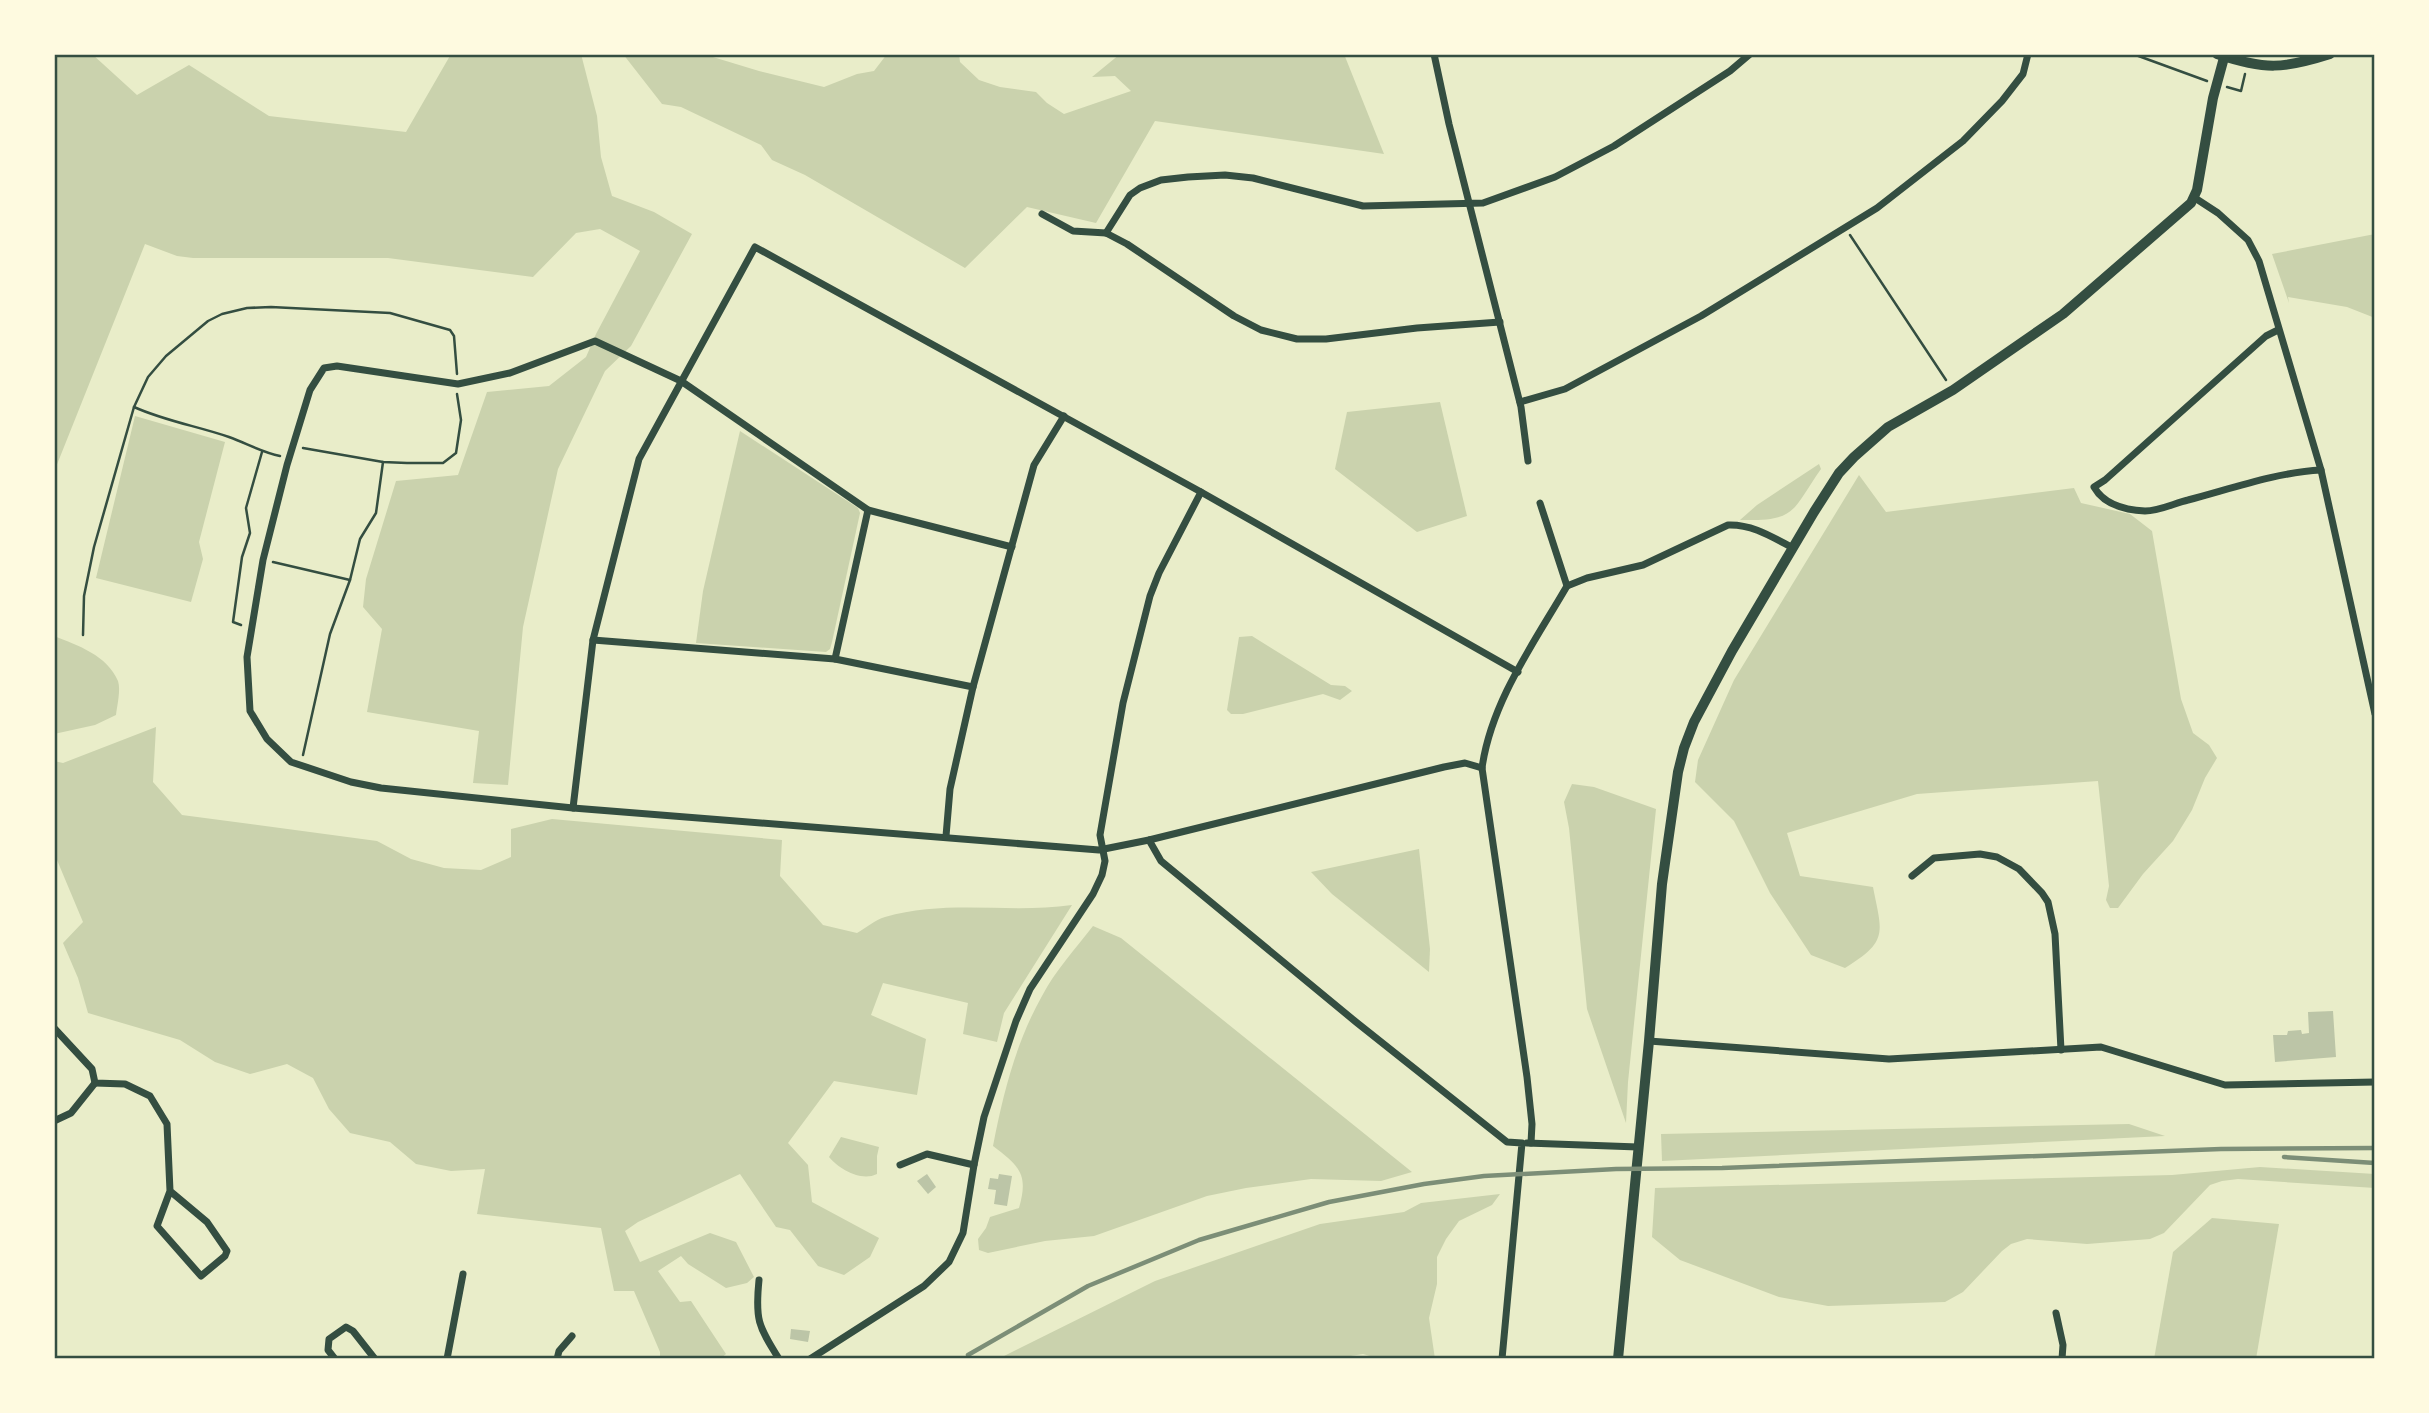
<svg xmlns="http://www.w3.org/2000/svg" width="2429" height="1413" viewBox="0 0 2429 1413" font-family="'Roboto Serif',serif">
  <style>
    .green { fill: #cad2ad }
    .building { fill: #bcc5a7 }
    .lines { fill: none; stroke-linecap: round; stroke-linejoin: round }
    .path { stroke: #344e41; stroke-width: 2.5 }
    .minor { stroke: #344e41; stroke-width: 7 }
    .tertiary { stroke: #344e41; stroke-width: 10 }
    .rail { stroke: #7c8e77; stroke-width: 4.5 }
    .neatline { fill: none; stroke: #344e41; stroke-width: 2.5 }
  </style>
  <rect width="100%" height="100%" fill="#e9edc9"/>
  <!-- green -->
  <g class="green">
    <path d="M54 54H92L137 95 189 65 269 116 406 132 451 54H581L597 116 601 157 612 196 654 212 692 234 631 346 605 371 558 469 523 627 508 785 473 783 479 731 367 712 382 629 363 607 366 579 396 481 458 475 487 392 549 386 586 357 596 334 640 251 600 229 576 233 533 277 388 258H193L177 256 145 244 54 472Z"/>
    <path d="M623 54H703L759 71 824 87 857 74 874 71 887 54H959L960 62 979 80 1000 87 1036 92 1047 103 1064 114 1131 91 1115 76 1092 77 1120 54H1344L1384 154 1155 121 1096 223 1027 207 965 268 805 175 772 160 761 145 681 107 662 104Z"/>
    <path d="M2375 234V318L2347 307 2288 297 2289 303 2272 254Z"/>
    <path d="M1440 402 1467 516 1417 532 1335 469 1347 412Z"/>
    <path d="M135 416 225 442 199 542 203 559 191 602 96 578Z"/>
    <path d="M740 431 858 508 860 513 832 642 830 649 826 652 696 643 703 591Z"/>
    <path d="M1819 464 1821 469C1791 512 1797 521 1740 520L1757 505Z"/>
    <path d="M1859 475 1886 512 2074 488 2081 503 2130 514 2152 531 2181 699 2193 733 2209 745 2217 758 2205 778 2192 810 2173 841 2143 874 2118 908H2110L2106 900 2109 886 2098 781 1917 794 1787 833 1800 876 1873 887C1882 933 1889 941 1845 968L1811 955 1770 893 1734 821 1695 782 1698 760 1734 680Z"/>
    <path d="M54 636C77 645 107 655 118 681 121 690 117 706 116 715L95 725 54 734Z"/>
    <path d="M1252 636 1331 685 1345 686 1352 691 1340 700 1323 694 1243 714H1231L1227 710 1239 637Z"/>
    <path d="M156 727 153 782 182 815 377 841 411 859 444 868 481 870 511 857V829L552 819 782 840 780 876 823 925 857 933C866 928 875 920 885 917 947 899 1010 914 1072 905L1004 1013 997 1042 963 1034 968 1003 883 983 871 1015 926 1039 917 1095 834 1081 788 1143 808 1165 812 1202 879 1238 870 1257 844 1275 818 1266 790 1230 776 1227 740 1174 638 1222 625 1231 640 1262 710 1233 736 1242 754 1277 747 1283 726 1288 688 1264 681 1256 658 1271 680 1302 691 1301 726 1354 720 1359H660V1352L634 1291H614L601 1228 477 1214 485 1169 451 1171 416 1164 390 1142 350 1133 329 1109 313 1078 287 1064 250 1074 215 1062 180 1040 88 1013 78 978 63 943 83 922 57 860 54 848V761L63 763Z"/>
    <path d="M1572 784 1594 787 1656 809 1628 1082 1626 1123 1587 1009 1569 828 1564 802Z"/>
    <path d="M1419 849 1430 949 1429 972 1332 894 1311 872Z"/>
    <path d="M1093 926 1121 938 1412 1172 1381 1181 1311 1179 1246 1188 1207 1196 1094 1236 1045 1241 988 1253 979 1250 978 1239 986 1228 990 1217 1019 1208C1029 1174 1019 1166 993 1146 1003 1094 1016 1042 1042 996 1055 971 1076 948 1093 926Z"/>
    <path d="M2129 1124 2165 1136 1662 1161 1661 1134Z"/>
    <path d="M841 1137 879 1147 877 1156V1174C861 1182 839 1169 829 1157Z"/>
    <path d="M2260 1167 2375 1174V1188L2238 1179 2222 1181 2210 1185 2164 1233 2150 1239 2087 1244 2027 1239 2011 1244 2002 1251 1963 1292 1945 1302 1828 1306 1779 1297 1680 1260 1652 1237 1655 1188 2172 1175Z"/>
    <path d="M1500 1194 1492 1205 1459 1221 1446 1239 1437 1257V1284L1429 1318 1435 1359H1380L1363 1354 1332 1359H998L1155 1281 1320 1224 1404 1212 1421 1203Z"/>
    <path d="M2212 1218 2279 1224 2256 1359H2154L2173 1252Z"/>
  </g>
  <!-- building -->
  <g class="building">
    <path d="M2333 1011 2336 1057 2275 1062 2273 1035H2287L2288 1031 2301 1030 2302 1034 2309 1033 2308 1012Z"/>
    <path d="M927 1174 936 1187 928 1194 917 1181Z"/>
    <path d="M999 1174 1012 1176 1007 1206 994 1204 996 1190 988 1189 990 1178 998 1179Z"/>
    <path d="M791 1329 810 1331 808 1342 790 1339Z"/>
  </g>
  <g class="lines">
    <!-- path -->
    <g class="path">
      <path d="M2133 54 2207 81"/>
      <path d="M2227 87 2241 91 2245 74"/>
      <path d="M1850 235 1946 380"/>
      <path d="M134 407C165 421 197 426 229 437 246 443 261 452 280 456"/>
      <path d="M303 448 383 462 407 463H443L456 453 461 420 457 394"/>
      <path d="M273 562 350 580 360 539 376 513 383 462"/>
      <path d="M241 625 233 622 242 557 250 533 246 508 262 452"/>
      <path d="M83 635 84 596 94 547 134 407 148 377 166 356 208 321 222 314 247 308 271 307 390 313 450 330 454 336 457 374"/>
      <path d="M303 755 330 634 350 580"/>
    </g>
    <!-- minor -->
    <g class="minor">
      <path d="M1434 54 1449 124 1521 407 1528 461"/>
      <path d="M2195 198 2218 213 2248 240 2259 261 2321 470 2375 714"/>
      <path d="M1042 214 1073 231 1106 233 1127 244 1234 316 1261 330 1297 339H1326L1417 328 1500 322"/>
      <path d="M1106 233 1130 195 1140 188 1161 180 1188 177 1225 175 1253 178 1363 206 1483 203 1555 177 1614 146 1730 71 1750 54"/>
      <path d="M2278 330 2266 336 2105 480 2094 487C2104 505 2125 510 2145 511 2159 511 2175 503 2188 500 2230 489 2278 472 2321 470"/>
      <path d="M1520 402 1565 389 1701 316 1877 208 1963 141 2002 101 2023 74 2028 54"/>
      <path d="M1540 503 1567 586"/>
      <path d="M1012 547 868 510 681 381 595 341 510 373 458 384 337 366 324 368 310 390 287 465 263 560 247 657 250 711 267 739 291 762 351 782 381 788 573 808 1099 850 1149 840 1444 767 1465 763 1482 768"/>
      <path d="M593 640 835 659 973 687"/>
      <path d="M835 659 868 510"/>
      <path d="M573 808 593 640 639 459 755 247 1201 492 1518 672"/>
      <path d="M946 836 950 789 973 687 1034 465 1064 416"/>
      <path d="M1149 840 1161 861 1356 1022 1507 1142 1522 1143 1502 1359"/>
      <path d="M1912 876 1934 858 1980 854 1997 857 2019 869 2042 893 2048 902 2055 934 2061 1050"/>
      <path d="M54 1028 92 1069 95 1083 125 1084 150 1096 167 1124 170 1191 157 1226 201 1276 225 1256 227 1251 207 1222 170 1191"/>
      <path d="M1649 1041 1889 1059 2101 1047 2225 1085 2375 1082"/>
      <path d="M54 1121 71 1113 95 1083"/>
      <path d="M1527 1143 1638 1147"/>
      <path d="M1531 1143 1532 1124 1527 1077 1482 768C1491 702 1534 643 1567 586L1587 578 1643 565 1728 525C1752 524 1772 537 1793 548"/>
      <path d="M900 1165 927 1154 974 1165"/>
      <path d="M759 1280C755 1319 758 1326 779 1359"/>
      <path d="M2056 1313 2063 1345 2062 1359"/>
      <path d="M335 1359 328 1350 329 1339 346 1327 353 1331 375 1359"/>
      <path d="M447 1359 463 1274"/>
      <path d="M557 1359 559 1351 572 1336"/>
      <path d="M810 1359 924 1286 949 1262 963 1233 974 1165 984 1117 1016 1021 1030 989 1093 894 1102 875 1105 861 1100 835 1123 703 1150 596 1159 573 1201 492"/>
    </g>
    <!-- tertiary -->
    <g class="tertiary">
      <path d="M2217 54C2265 70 2283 69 2330 54"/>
      <path d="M1618 1359 1649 1041 1662 884 1678 772 1684 748 1694 722 1732 651 1814 512 1839 473 1854 457 1888 427 1953 390 2063 314 2191 203 2197 190 2213 98 2225 54"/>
    </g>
    <!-- rail -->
    <g class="rail">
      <path d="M2284 1157 2375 1163"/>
      <path d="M968 1355 1088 1286 1199 1240 1329 1202 1424 1184 1484 1176 1616 1169 1722 1168 2221 1149 2375 1148"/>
    </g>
  </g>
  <!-- border -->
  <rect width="2429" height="1413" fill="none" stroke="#fefae0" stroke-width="112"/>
  <rect x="56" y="56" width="2317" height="1301" class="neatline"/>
</svg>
